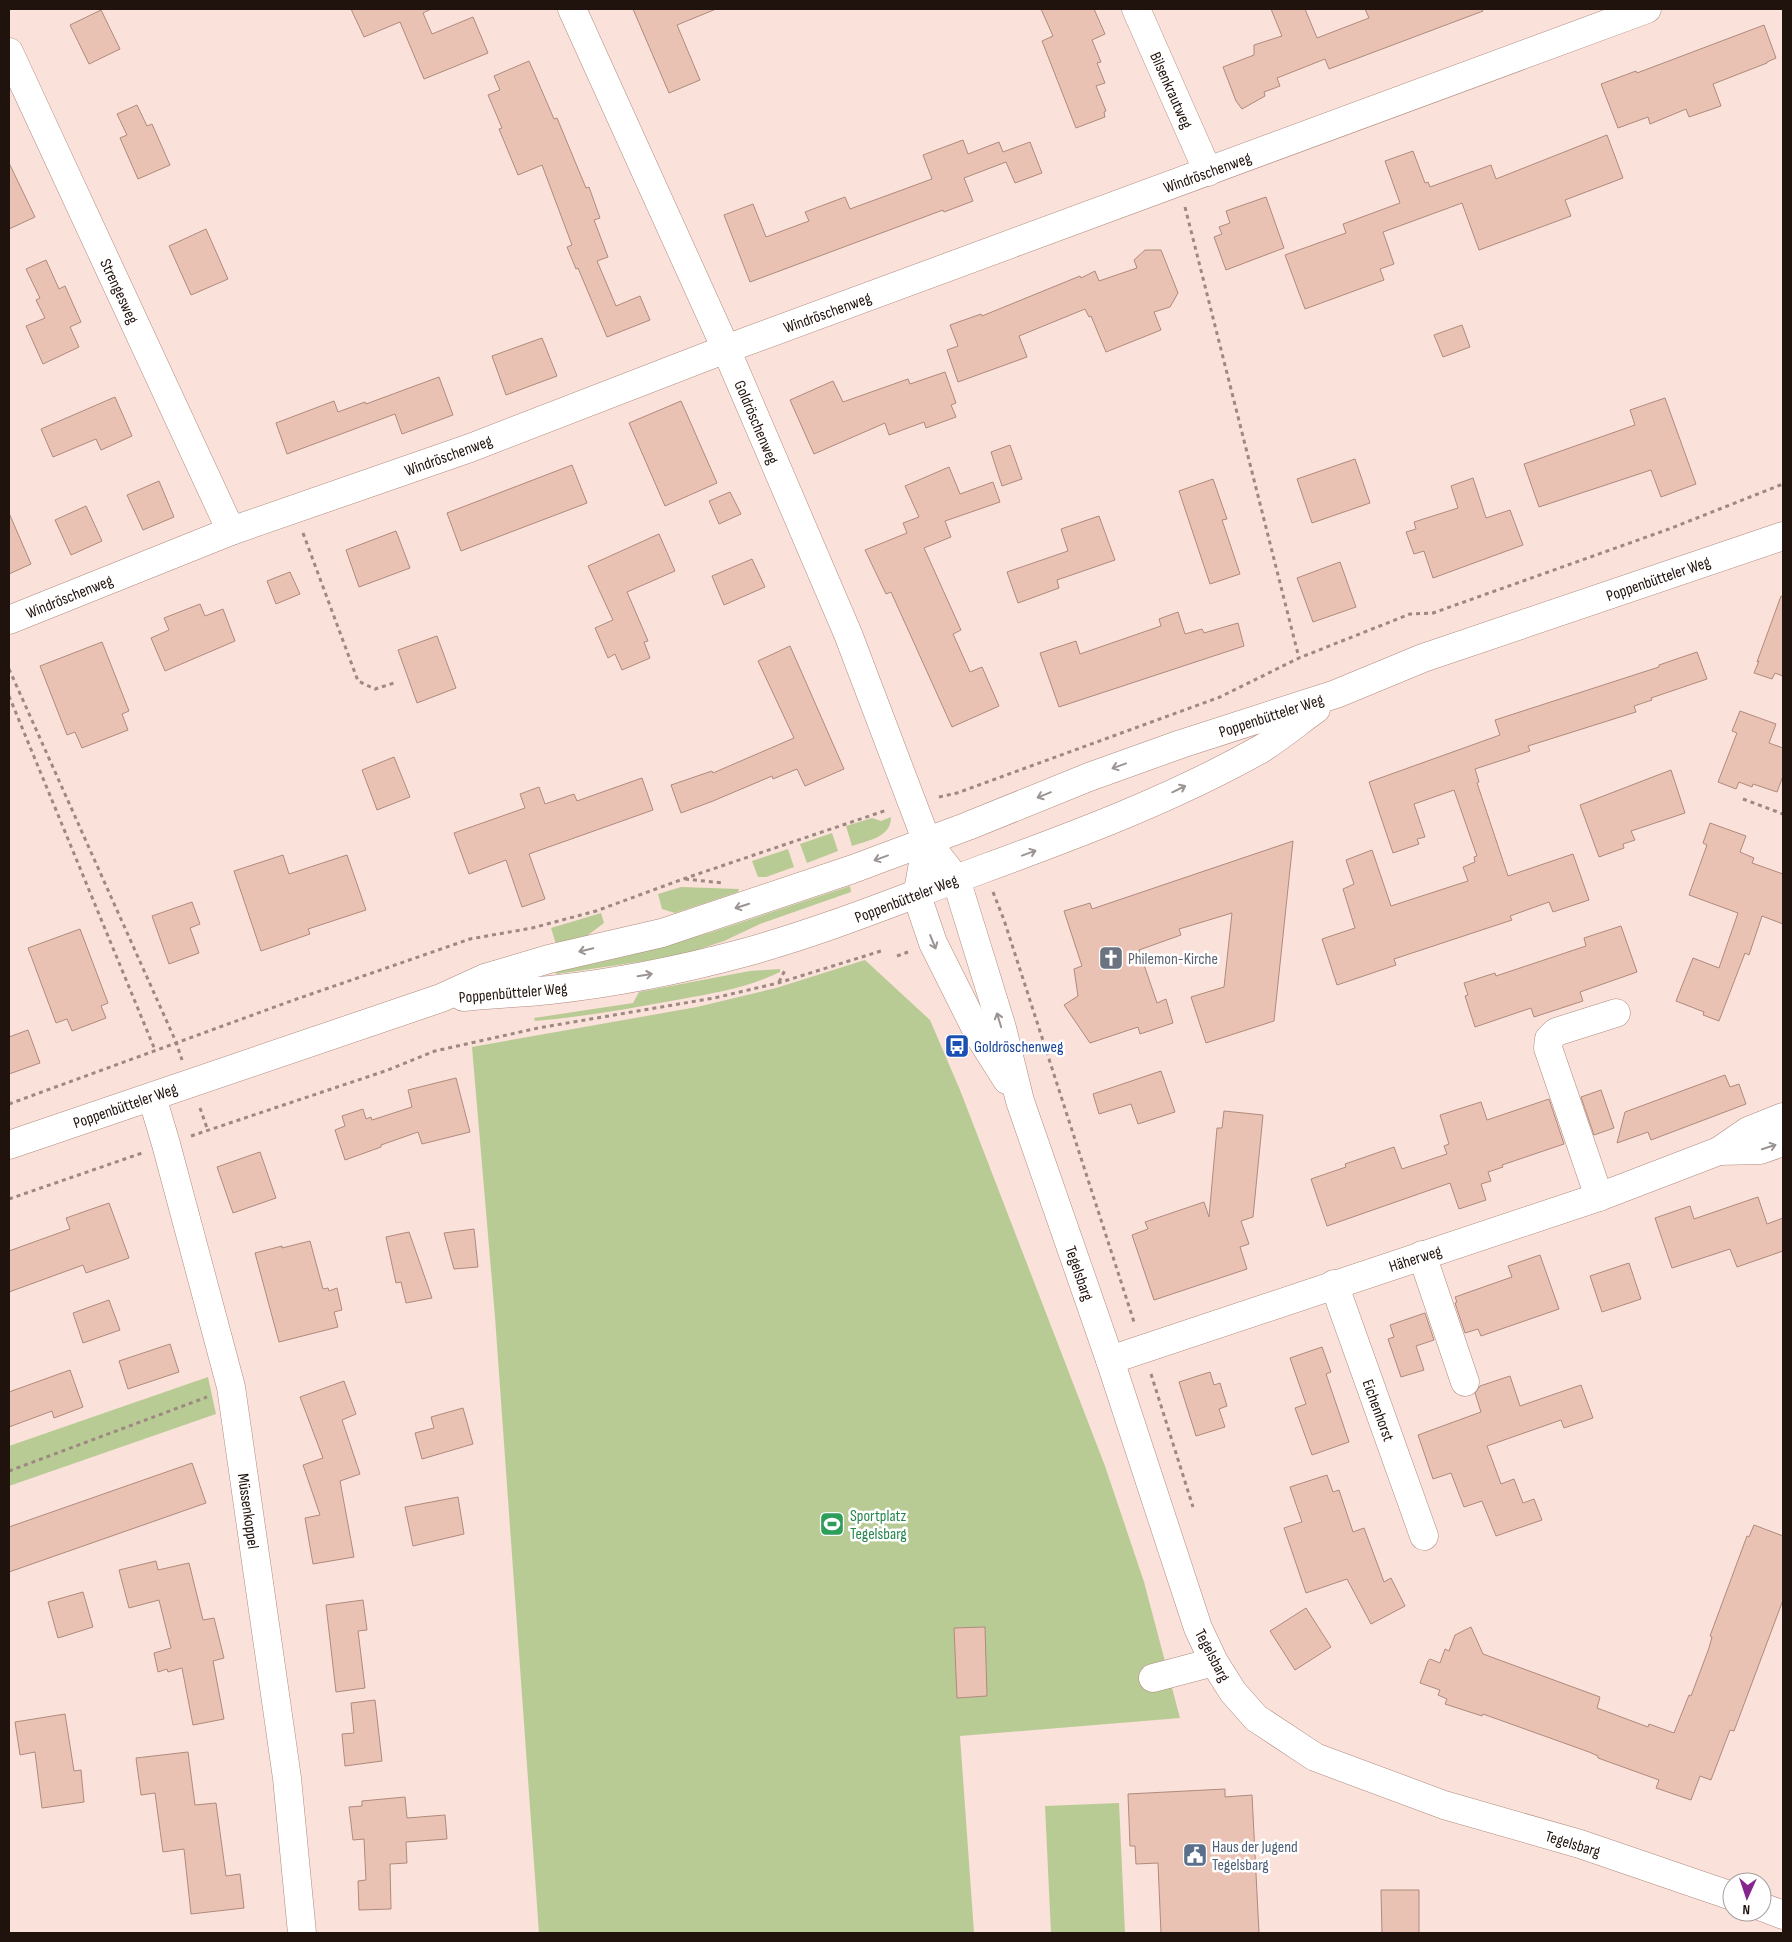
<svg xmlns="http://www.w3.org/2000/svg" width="1792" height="1942" viewBox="0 0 1792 1942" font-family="'Sofia Sans Condensed',sans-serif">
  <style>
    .green { fill: #b9cb94 }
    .building { fill: #eac2b4; stroke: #af8a7d }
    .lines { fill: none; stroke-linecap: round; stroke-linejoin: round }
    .minor-casing { stroke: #b08b7e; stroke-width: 29 }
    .major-casing { stroke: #b08b7e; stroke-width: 29 }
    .path { stroke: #9d8982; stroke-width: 3; stroke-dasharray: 4 4; stroke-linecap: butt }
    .minor { stroke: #fff; stroke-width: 28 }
    .major { stroke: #fff; stroke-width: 28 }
    .oneway { stroke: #9b9492 }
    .labels { text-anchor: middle; stroke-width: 5; stroke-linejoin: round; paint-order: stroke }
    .street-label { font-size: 16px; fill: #20120d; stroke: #fff }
    .worship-label { font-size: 16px; fill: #5b616d; stroke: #fff; text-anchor: start }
    .transit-label { font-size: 16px; fill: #164399; stroke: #fff; text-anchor: start }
    .leisure-label { font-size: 16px; fill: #27864d; stroke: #fff; text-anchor: start }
    .service-label { font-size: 16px; fill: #4e5e75; stroke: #fff; text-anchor: start }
  </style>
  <rect width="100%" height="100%" fill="#fae1d9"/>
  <!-- green -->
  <g class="green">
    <path d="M891 817C891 838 868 840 852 846L846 826 872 818 881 821Z"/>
    <path d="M832 833 838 851 807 863 800 844Z"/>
    <path d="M788 849 794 867 766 877H758L752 861Z"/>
    <path d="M850 886 851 892 760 924 724 941 691 952 652 960 557 974 555 972 627 956 712 932Z"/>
    <path d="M681 887 739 889 738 892 675 913 662 909 658 894Z"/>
    <path d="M601 913 604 923 584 938 556 944 551 928Z"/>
    <path d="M865 960 930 1020 960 1090 1105 1466 1144 1582 1180 1718 960 1736 974 1933H539L495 1317 472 1047 697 1007 776 988Z"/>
    <path d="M780 969V972C750 987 715 993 682 999 633 1008 584 1017 535 1021L534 1018 633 1003 639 992 750 971Z"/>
    <path d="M208 1377 216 1414 9 1486V1446Z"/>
    <path d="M1119 1803 1125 1933H1051L1045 1806Z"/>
  </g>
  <!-- building -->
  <g class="building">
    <path d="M351 9H431L423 13 432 34 473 17 488 53 424 79 400 22 364 37Z"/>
    <path d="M633 9H716L677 25 700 80 669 93Z"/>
    <path d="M1041 9H1094L1105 34 1092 40 1101 62 1097 63 1105 83 1096 86 1106 111 1104 112 1105 117 1076 128 1042 41 1053 36Z"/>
    <path d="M1271 9H1305L1317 38 1369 18 1365 9H1482L1483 11 1329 69 1325 59 1277 78 1280 86 1264 92 1265 96 1242 109 1236 101 1223 67 1254 55V45L1282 36Z"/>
    <path d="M101 10 120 49 89 64 70 25Z"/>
    <path d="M1764 25 1776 58 1767 62V63L1713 84 1721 106 1689 117 1686 109 1650 124 1648 117 1618 128 1601 84 1636 71 1637 73Z"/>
    <path d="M529 61 554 119 557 118 586 188 589 187 600 218 594 220 608 257 597 261 616 306 640 296 650 320 607 337 578 268 576 269 567 247 572 245 542 165 518 175 499 129 502 128 488 95 500 90 494 76Z"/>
    <path d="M137 105 147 126 152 124 170 165 138 179 120 138 127 135 117 114Z"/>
    <path d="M1607 135 1623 178 1565 200 1571 216 1479 250 1462 203 1383 232 1394 264 1380 269 1384 280 1305 309 1285 255 1346 233 1343 224 1400 203 1385 161 1413 151 1425 183 1428 182 1430 187 1491 165 1496 179Z"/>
    <path d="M963 140 968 154 999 142 1003 152 1030 142 1042 173 1015 183 1006 162 964 178 973 201 944 212 943 210 750 282 724 215 753 204 766 237 809 221 805 212 845 197 850 209 932 179 923 155Z"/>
    <path d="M9 163 35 217 9 229Z"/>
    <path d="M1266 197 1284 248 1226 270 1214 237 1222 234 1219 227 1230 223 1226 211Z"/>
    <path d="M206 229 228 279 191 295 169 246Z"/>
    <path d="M1145 250H1161L1178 293 1170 307 1154 312 1161 330 1106 352 1091 316 1089 317 1085 309 1019 336 1027 357 958 382 947 350 958 346 950 325 981 314 982 316 1080 276 1081 278 1095 271 1099 281 1137 268 1134 260Z"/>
    <path d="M46 260 59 289 65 286 81 322 70 327 79 347 43 364 26 326 45 318 36 300 40 298 26 269Z"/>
    <path d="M1462 325 1470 347 1443 357 1434 335Z"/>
    <path d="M542 338 557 376 506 395 492 356Z"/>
    <path d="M945 372 956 403 951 405 956 417 926 428 924 422 889 435 885 423 814 454 790 400 833 381 843 402 908 379 910 384Z"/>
    <path d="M439 377 453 415 402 434 395 414 287 454 276 423 334 401 338 412 365 402 366 404Z"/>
    <path d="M115 397 132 436 101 450 96 439 53 457 41 429Z"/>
    <path d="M1665 398 1696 484 1661 497 1651 470 1539 507 1524 464 1635 425 1630 410Z"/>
    <path d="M681 401 717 483 665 506 629 423Z"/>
    <path d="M1010 445 1022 479 1002 486 991 452Z"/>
    <path d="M1355 459 1370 503 1312 523 1297 479Z"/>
    <path d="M572 465 587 503 461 551 447 513Z"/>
    <path d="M949 467 960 494 993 482 1000 502 945 521 951 537 924 548 961 630 953 634 970 672 982 667 999 706 952 727 891 592 886 594 865 550 907 533 903 523 919 517 905 486Z"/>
    <path d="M1473 478 1486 518 1510 510 1523 545 1433 578 1424 551 1414 554 1406 532 1416 529 1414 522 1458 508 1451 486Z"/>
    <path d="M1213 479 1227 519 1222 520 1240 574 1210 584 1179 491Z"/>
    <path d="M159 481 174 517 143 530 127 495Z"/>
    <path d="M730 492 741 514 719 524 709 501Z"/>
    <path d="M86 506 102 541 71 555 55 520Z"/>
    <path d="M9 513 31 564 9 574Z"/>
    <path d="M1099 516 1115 560 1057 580 1059 588 1018 603 1007 572 1068 551 1061 529Z"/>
    <path d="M396 531 410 568 359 587 346 550Z"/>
    <path d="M659 534 675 571 627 592 648 641 644 642 650 658 622 670 615 654 608 658 595 628 613 620 588 566Z"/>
    <path d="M752 559 765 587 724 605 712 576Z"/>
    <path d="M1340 562 1356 607 1313 622 1297 578Z"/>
    <path d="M290 572 300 594 276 604 267 581Z"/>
    <path d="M1781 596 1783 597V676L1775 673 1772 679 1754 673 1759 661 1757 662Z"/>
    <path d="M200 604 205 616 223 609 235 641 165 671 151 638 169 630 164 618Z"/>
    <path d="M1178 612 1185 634 1202 629 1204 633 1238 623 1244 646 1059 707 1040 653 1076 641 1080 654 1161 626 1159 619Z"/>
    <path d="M437 636 456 688 417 703 398 650Z"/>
    <path d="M102 642 129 711 122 714 128 730 82 748 75 732 67 735 40 666Z"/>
    <path d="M790 646 844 769 805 786 797 769 773 779 772 776 713 801 681 813 671 785 712 771 713 773 794 738 758 661Z"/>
    <path d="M1697 652 1707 679 1651 698 1652 700 1634 706 1636 712 1528 746 1530 751 1475 769 1479 782 1477 783 1508 876 1573 854 1589 900 1553 912 1549 902 1510 916 1512 920 1394 959 1396 965 1337 985 1322 939 1355 928 1343 889 1354 884 1346 860 1372 850 1391 906 1468 881 1463 867 1475 862 1474 857 1477 856 1454 790 1414 804 1425 837 1417 839 1419 844 1393 853 1369 782 1500 735 1495 720 1659 667V665Z"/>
    <path d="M1740 711 1776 724 1769 743 1783 748V776L1777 792 1753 784 1752 787 1739 782 1736 789 1718 782 1737 733 1732 731Z"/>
    <path d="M394 757 410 797 377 810 362 770Z"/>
    <path d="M1671 770 1685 813 1631 831 1635 840 1623 844 1624 848 1599 857 1580 805Z"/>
    <path d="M642 778 653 810 529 854 545 899 522 907 506 860 469 874 454 833 525 808 520 794 539 787 545 804 574 794 577 801Z"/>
    <path d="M1710 823 1746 836 1740 852 1754 858 1752 863 1783 874V924L1762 916 1749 955 1745 953 1719 1021 1703 1015 1704 1012 1676 1001 1693 958 1719 968 1738 913 1689 895 1707 845 1703 843Z"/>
    <path d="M1293 841 1274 1021 1206 1043 1191 997 1224 987 1232 913 1179 929 1181 935 1139 950 1157 1003 1166 999 1173 1023 1140 1034 1138 1027 1090 1043 1064 1005 1078 996 1074 969 1082 966 1064 911 1090 903 1092 909Z"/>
    <path d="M283 855 289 874 347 855 366 910 308 929 310 934 261 951 234 871Z"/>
    <path d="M192 902 200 924 190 928 199 953 169 964 152 916Z"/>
    <path d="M1621 926 1637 972 1580 992 1583 1001 1534 1017 1531 1008 1475 1027 1465 996 1468 995 1464 983 1495 973 1496 976 1586 946 1584 938Z"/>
    <path d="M80 929 108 1003 101 1006 106 1018 72 1031 67 1019 56 1023 28 948Z"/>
    <path d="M28 1030 40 1063 9 1074V1037Z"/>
    <path d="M1161 1071 1175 1112 1138 1124 1131 1104 1099 1114 1093 1094Z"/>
    <path d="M1725 1075 1730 1087 1739 1084 1746 1104 1651 1140 1648 1132 1617 1143 1625 1112Z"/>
    <path d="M456 1078 470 1132 422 1144 418 1132 381 1145V1147L345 1160 335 1130 345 1126 342 1116 363 1109 366 1119 371 1117 372 1120 412 1107 408 1090Z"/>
    <path d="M1601 1090 1614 1128 1594 1135 1581 1097Z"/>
    <path d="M1549 1099 1564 1144 1502 1165 1503 1167 1488 1172 1491 1181 1481 1184 1486 1200 1459 1209 1450 1183 1327 1226 1311 1179 1346 1167 1345 1164 1394 1147 1402 1169 1447 1154 1444 1146 1449 1144 1440 1115 1481 1102 1487 1120Z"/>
    <path d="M1224 1111 1263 1115 1253 1217 1241 1221 1249 1244 1240 1247 1247 1269 1154 1300 1132 1235 1148 1229 1145 1222 1204 1202 1209 1217 1217 1128H1222Z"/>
    <path d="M260 1152 276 1198 233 1213 217 1167Z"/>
    <path d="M1758 1197 1767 1224 1783 1218V1251L1737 1267 1730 1249 1672 1268 1655 1218 1690 1206 1694 1219Z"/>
    <path d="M109 1203 129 1258 86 1273 83 1265 9 1292V1251L70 1229 66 1218Z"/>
    <path d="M474 1229 478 1267 454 1269 444 1233Z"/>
    <path d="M409 1232 432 1298 406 1303 401 1282 396 1283 386 1237Z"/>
    <path d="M310 1241 323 1289 328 1288 329 1291 337 1288 342 1310 334 1312 338 1327 279 1342 255 1253 282 1246V1248Z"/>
    <path d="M1540 1255 1559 1309 1481 1336 1478 1329 1465 1333 1455 1303 1457 1302 1455 1297 1512 1277 1508 1266Z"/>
    <path d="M1629 1263 1641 1299 1602 1312 1590 1276Z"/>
    <path d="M109 1300 120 1330 83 1343 73 1313Z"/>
    <path d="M1425 1313 1434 1340 1416 1346 1424 1370 1401 1377 1388 1339 1394 1337 1390 1325Z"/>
    <path d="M170 1344 179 1372 128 1389 119 1361Z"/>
    <path d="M1322 1347 1331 1372 1326 1374 1349 1442 1312 1455 1295 1408 1306 1404 1290 1358Z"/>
    <path d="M70 1370 83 1407 54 1418 52 1411 9 1427V1392Z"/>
    <path d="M1210 1372 1214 1385 1220 1383 1227 1406 1219 1409 1225 1427 1196 1436 1179 1382Z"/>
    <path d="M1510 1376 1520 1406 1581 1385 1593 1418 1564 1428 1561 1420 1487 1446 1501 1484 1514 1479 1523 1503 1534 1499 1542 1520 1496 1536 1482 1501 1464 1507 1451 1473 1433 1479 1418 1435 1481 1412 1475 1393 1480 1386Z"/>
    <path d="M344 1381 356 1414 342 1420 360 1474 340 1481 354 1557 313 1564 305 1518 320 1515 303 1465 323 1458 300 1397Z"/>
    <path d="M463 1408 473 1444 422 1459 415 1433 434 1428 431 1417Z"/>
    <path d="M192 1463 206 1503 9 1572V1527Z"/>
    <path d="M1327 1475 1333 1492 1339 1490 1353 1532 1364 1528 1384 1582 1391 1578 1405 1606 1371 1624 1347 1579 1306 1593 1284 1528 1302 1522 1290 1487Z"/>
    <path d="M458 1497 464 1534 413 1546 405 1507Z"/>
    <path d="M1754 1525 1783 1536V1600L1734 1731 1730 1730 1711 1780 1700 1776 1691 1800 1656 1788 1659 1780 1598 1758V1756L1589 1752 1483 1714 1482 1716 1445 1704 1447 1699 1438 1695 1440 1690 1420 1683 1428 1661 1430 1659 1440 1663 1445 1649 1449 1651 1455 1635 1471 1627 1483 1654 1600 1697 1597 1708 1648 1727 1649 1724 1674 1733 1689 1695 1691 1696 1709 1648 1712 1637 1710 1636 1730 1582 1747 1536 1749 1537Z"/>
    <path d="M156 1561 158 1570 189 1563 203 1620 214 1618 224 1658 213 1661 224 1719 193 1725 182 1668 168 1672 167 1669 158 1672 154 1653 171 1648 159 1600 129 1608 119 1570Z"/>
    <path d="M83 1592 93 1627 58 1638 48 1602Z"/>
    <path d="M363 1600 367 1630 358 1631 365 1688 336 1692 326 1605Z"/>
    <path d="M1306 1608 1331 1647 1295 1670 1270 1631Z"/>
    <path d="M985 1627 987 1696 957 1698 954 1628Z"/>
    <path d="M375 1700 382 1761 345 1766 342 1734 354 1733 351 1703Z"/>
    <path d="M65 1714 74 1771 81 1770 84 1802 42 1808 35 1752 20 1755 15 1722Z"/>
    <path d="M188 1752 195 1805 216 1803 226 1876 240 1874 244 1908 191 1914 184 1849 163 1852 155 1793 141 1795 136 1758Z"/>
    <path d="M1225 1789V1797L1252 1795 1259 1933H1161L1158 1863 1136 1864 1135 1846H1130L1128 1794Z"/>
    <path d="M405 1797 407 1818 445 1815 447 1839 406 1842 407 1863 390 1864 391 1909 359 1910 358 1881 366 1880 364 1839 353 1840 349 1807 362 1806V1801Z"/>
    <path d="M1381 1890H1419V1933H1382Z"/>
  </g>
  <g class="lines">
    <defs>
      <g id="minor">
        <path d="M572 9 726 349 848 634 927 842 956 879 1002 1028 1020 1101 1110 1360 1198 1628 1214 1662 1233 1692 1256 1718 1315 1757 1444 1805 1580 1844 1732 1896"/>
        <path d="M1136 9 1208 172"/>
        <path d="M9 52 231 531"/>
        <path d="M9 620 231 531 470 448 726 349 1647 9"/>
        <path d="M927 842 917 896 933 943 981 1039 1007 1080"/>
        <path d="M152 1097 166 1144 231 1387 287 1778 302 1933"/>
        <path d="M1719 1151 1760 1150 1783 1142"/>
        <path d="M1599 1197 1548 1048 1549 1039 1556 1032 1616 1013"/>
        <path d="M1422 1255 1465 1382"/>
        <path d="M1334 1284 1424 1536"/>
        <path d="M1110 1360 1599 1197 1719 1151 1748 1131 1783 1117"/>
        <path d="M1153 1678 1214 1662"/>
        <path d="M1762 1907 1783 1915"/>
      </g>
      <g id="major">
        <path d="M463 997C492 994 521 993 550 990 615 983 680 970 743 953 824 931 901 899 980 870 1076 835 1172 799 1261 749 1280 737 1298 722 1316 709"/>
        <path d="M9 1145 441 998 485 978 549 959 662 933 853 869 968 826 1089 777 1181 744 1336 694 1423 658 1783 536"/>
      </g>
    </defs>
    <!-- minor casing -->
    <use href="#minor" class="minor-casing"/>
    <!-- major casing -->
    <use href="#major" class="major-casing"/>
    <!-- path -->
    <g class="path">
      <path d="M1185 207 1299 658"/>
      <path d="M303 533 358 681 375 689 397 682"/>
      <path d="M9 669 176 1042 182 1060"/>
      <path d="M9 696 155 1050"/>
      <path d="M939 797 957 793 1220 697 1299 658 1410 614 1433 613 1669 529 1783 484"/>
      <path d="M1743 799 1783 814"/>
      <path d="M685 879 723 883"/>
      <path d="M993 892 1004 920 1135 1325"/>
      <path d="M897 956 908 952"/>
      <path d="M779 982 786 968"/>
      <path d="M9 1104 291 1001 470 939 532 928 596 911 683 879 887 810"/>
      <path d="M200 1108 208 1131"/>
      <path d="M191 1136 388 1070 435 1051 538 1028 714 998 778 983 881 951"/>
      <path d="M9 1199 142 1153"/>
      <path d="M1151 1374 1193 1507"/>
      <path d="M9 1471 207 1397"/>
    </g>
    <!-- minor -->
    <use href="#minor" class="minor"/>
    <!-- major -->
    <use href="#major" class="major"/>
  </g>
  <!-- one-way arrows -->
  <defs><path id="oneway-shaft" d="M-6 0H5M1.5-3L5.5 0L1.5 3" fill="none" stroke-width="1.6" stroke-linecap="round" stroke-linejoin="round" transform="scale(1.25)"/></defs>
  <g class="oneway">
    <use href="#oneway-shaft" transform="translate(1119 766) rotate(160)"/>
    <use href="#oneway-shaft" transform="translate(1179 789) rotate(-26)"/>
    <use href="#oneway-shaft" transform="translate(1044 795) rotate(158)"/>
    <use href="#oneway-shaft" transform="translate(1029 853) rotate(-20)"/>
    <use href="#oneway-shaft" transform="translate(881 858) rotate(160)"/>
    <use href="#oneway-shaft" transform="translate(742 906) rotate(162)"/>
    <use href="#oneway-shaft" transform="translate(933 942) rotate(68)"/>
    <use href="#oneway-shaft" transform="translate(586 950) rotate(167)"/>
    <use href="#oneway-shaft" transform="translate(645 975) rotate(-9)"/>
    <use href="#oneway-shaft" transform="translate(999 1020) rotate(-107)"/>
    <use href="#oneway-shaft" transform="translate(1769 1147) rotate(-18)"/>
  </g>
  <!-- icons -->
  <defs>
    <symbol id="church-square" viewBox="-11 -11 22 22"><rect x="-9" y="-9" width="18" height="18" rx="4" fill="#6b7280" stroke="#fff"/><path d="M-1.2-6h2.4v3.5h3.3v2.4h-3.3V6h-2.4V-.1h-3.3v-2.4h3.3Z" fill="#fff"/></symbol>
    <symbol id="bus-square" viewBox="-11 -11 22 22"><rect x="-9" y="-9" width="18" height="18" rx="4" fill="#1a4fb4" stroke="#fff"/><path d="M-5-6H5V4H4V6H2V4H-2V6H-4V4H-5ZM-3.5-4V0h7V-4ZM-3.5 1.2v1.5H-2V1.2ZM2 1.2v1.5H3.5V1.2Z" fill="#fff"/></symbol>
    <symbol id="stadium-square" viewBox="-11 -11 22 22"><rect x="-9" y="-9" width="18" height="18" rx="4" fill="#2e9e5b" stroke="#fff"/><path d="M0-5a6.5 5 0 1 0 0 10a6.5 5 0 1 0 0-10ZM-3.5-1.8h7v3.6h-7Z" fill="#fff"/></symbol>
    <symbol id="civic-square" viewBox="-11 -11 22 22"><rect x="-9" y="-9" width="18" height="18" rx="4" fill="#5c6f8a" stroke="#fff"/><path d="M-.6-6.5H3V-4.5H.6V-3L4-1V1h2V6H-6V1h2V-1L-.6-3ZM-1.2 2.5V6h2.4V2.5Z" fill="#fff"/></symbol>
  </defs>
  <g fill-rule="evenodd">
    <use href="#church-square" x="1097" y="944" width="28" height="28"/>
    <use href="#bus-square" x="943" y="1032" width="28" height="28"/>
    <use href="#stadium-square" x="818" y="1510" width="28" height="28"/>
    <use href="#civic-square" x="1181" y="1841" width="28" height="28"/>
  </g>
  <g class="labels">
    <!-- street labels -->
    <g class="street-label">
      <text transform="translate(1172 90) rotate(66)" y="6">Bilsenkrautweg</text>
      <text transform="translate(1207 172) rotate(-20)" y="6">Windröschenweg</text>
      <text transform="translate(120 291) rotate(65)" y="6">Strengesweg</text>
      <text transform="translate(827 312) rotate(-20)" y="6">Windröschenweg</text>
      <text transform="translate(757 422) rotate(67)" y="6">Goldröschenweg</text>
      <text transform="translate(448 455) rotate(-20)" y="6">Windröschenweg</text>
      <text transform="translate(1658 578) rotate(-19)" y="6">Poppenbütteler Weg</text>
      <text transform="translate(69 596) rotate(-22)" y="6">Windröschenweg</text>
      <text transform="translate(1271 715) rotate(-18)" y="6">Poppenbütteler Weg</text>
      <text transform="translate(906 898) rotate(-21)" y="6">Poppenbütteler Weg</text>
      <text transform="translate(513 992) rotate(-5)" y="6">Poppenbütteler Weg</text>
      <text transform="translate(125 1105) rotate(-19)" y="6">Poppenbütteler Weg</text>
      <text transform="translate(1415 1258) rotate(-18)" y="6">Häherweg</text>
      <text transform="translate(1080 1273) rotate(71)" y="6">Tegelsbarg</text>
      <text transform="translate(1379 1410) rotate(70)" y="6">Eichenhorst</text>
      <text transform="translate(249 1511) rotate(82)" y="6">Müssenkoppel</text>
      <text transform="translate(1213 1655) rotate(62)" y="6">Tegelsbarg</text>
      <text transform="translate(1573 1843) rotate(17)" y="6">Tegelsbarg</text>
    </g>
    <!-- worship labels -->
    <g class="worship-label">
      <text x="1128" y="964">Philemon-Kirche</text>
    </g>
    <!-- transit labels -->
    <g class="transit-label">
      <text x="974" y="1052">Goldröschenweg</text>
    </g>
    <!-- leisure labels -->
    <g class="leisure-label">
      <text x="850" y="1521">Sportplatz<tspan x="850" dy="18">Tegelsbarg</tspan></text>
    </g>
    <!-- service labels -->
    <g class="service-label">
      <text x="1212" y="1852">Haus der Jugend<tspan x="1212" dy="18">Tegelsbarg</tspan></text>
    </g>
  </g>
  <!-- border -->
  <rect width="1792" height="1942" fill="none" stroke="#20120d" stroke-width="20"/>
  <!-- north arrow -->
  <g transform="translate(1747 1897) rotate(183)"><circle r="24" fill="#ffffff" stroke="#a6a09e"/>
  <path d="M0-4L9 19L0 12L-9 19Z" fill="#86258f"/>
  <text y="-8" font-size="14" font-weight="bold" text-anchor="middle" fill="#20120d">N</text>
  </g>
</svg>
